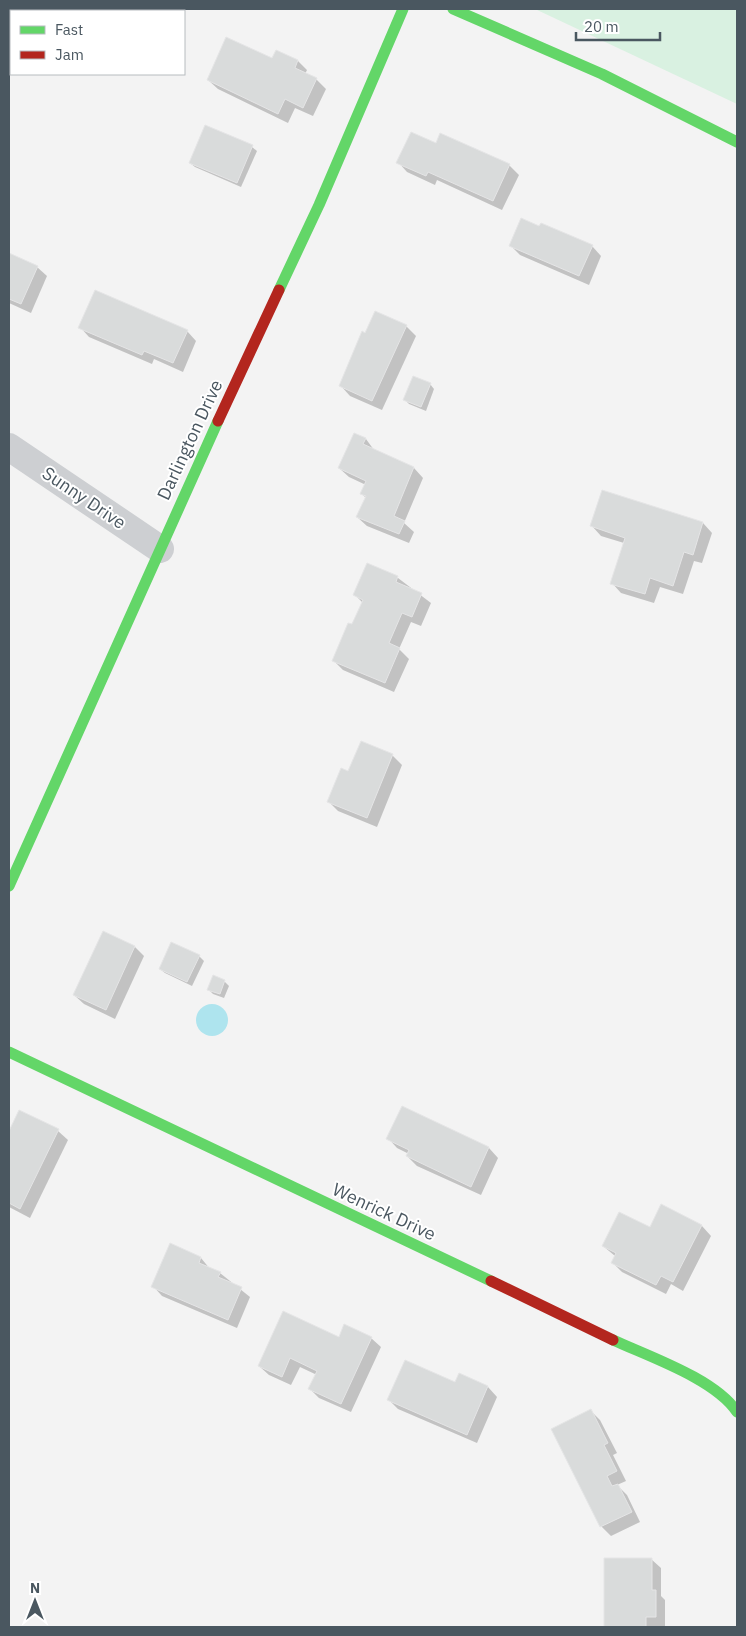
<svg xmlns="http://www.w3.org/2000/svg" width="746" height="1636" viewBox="0 0 746 1636" font-family="'IBM Plex Sans',sans-serif">
  <style>
    .green { fill: #d9f1e1 }
    .water { fill: #aee4ee }
    .shadow { fill: #0003 }
    .building { fill: #d9dbdb; stroke: #e5e5e6 }
    .lines { fill: none; stroke-linecap: round; stroke-linejoin: round }
    .street { stroke: #cdcfd2; stroke-width: 28 }
    .fast { stroke: #63d668; stroke-width: 11 }
    .jam { stroke: #b3261e; stroke-width: 11 }
    .labels { text-anchor: middle; stroke-width: 4; stroke-linejoin: round; paint-order: stroke }
    .street-label { font-size: 18px; fill: #4a5760; stroke: #fff }
  </style>
  <rect width="100%" height="100%" fill="#f3f3f3"/>
  <!-- green -->
  <path class="green" d="M535 9H737V104Z"/>
  <!-- water -->
  <circle class="water" cx="212" cy="1020" r="16"/>
  <!-- shadow -->
  <g class="shadow">
    <path d="M69 9H141L147 11H71Z"/>
    <path d="M277 51 298 61 307 70 305 74 316 79 326 89 313 116 295 108 288 123 218 89 208 80 273 60Z"/>
    <path d="M206 126 252 147 257 151 241 187 195 167 190 163Z"/>
    <path d="M436 145 509 165 519 175 502 210 437 180 435 185 407 172 398 162Z"/>
    <path d="M511 246H592L601 256 589 285 520 255Z"/>
    <path d="M9 254 37 267 47 276 31 313 9 303Z"/>
    <path d="M406 326 416 336 382 410 350 396 341 386 365 334Z"/>
    <path d="M80 327 187 331 196 341 183 372 154 359 152 364 89 337Z"/>
    <path d="M430 384 434 389 426 411 409 404 405 400Z"/>
    <path d="M354 434 366 439 374 450 414 468 423 478 404 523 414 532 409 543 367 526 357 517 366 498 362 494 366 485 349 477 339 468Z"/>
    <path d="M602 492 703 523 712 533 702 563 694 561 683 594 660 587 654 603 621 593 612 583 624 543 601 536 592 526Z"/>
    <path d="M368 565 398 578 431 603 421 626 411 622 399 649 409 659 394 692 343 670 333 660 363 603 355 595Z"/>
    <path d="M392 755 402 765 377 827 338 811 329 802 349 773Z"/>
    <path d="M135 947 144 956 115 1019 84 1004 74 995Z"/>
    <path d="M199 956 204 961 192 986 165 973 160 969Z"/>
    <path d="M224 981 229 986 224 998 213 994 209 990Z"/>
    <path d="M403 1108 489 1148 498 1158 481 1195 417 1166 407 1156 409 1154 397 1148 388 1138Z"/>
    <path d="M19 1112 58 1131 68 1140 30 1218 9 1207V1134Z"/>
    <path d="M662 1206 702 1226 711 1236 683 1291 671 1284 666 1294 622 1272 612 1262 615 1256 603 1246 650 1229Z"/>
    <path d="M201 1258 210 1269 220 1273 250 1297 237 1328 162 1296 153 1286Z"/>
    <path d="M339 1338H371L381 1347 351 1412 319 1398 310 1389 317 1375 300 1367 291 1385 269 1375 259 1366Z"/>
    <path d="M459 1375 488 1387 497 1397 477 1443 398 1409 389 1400 455 1384Z"/>
    <path d="M591 1411 600 1420 617 1453 613 1455 626 1481 617 1485 627 1495 640 1522 611 1536 601 1526Z"/>
    <path d="M605 1559H651L661 1568V1596L665 1600V1626L605 1627Z"/>
  </g>
  <!-- building -->
  <g class="building">
    <path d="M70 9H144L150 11H76Z"/>
    <path d="M226 37 272 58 276 50 298 60 295 68 317 78 303 108 285 99 278 114 207 80Z"/>
    <path d="M205 125 253 145 237 183 189 163Z"/>
    <path d="M411 132 436 143 440 133 510 164 493 201 428 172 426 176 396 163Z"/>
    <path d="M521 218 539 226 541 223 593 245 579 276 509 246Z"/>
    <path d="M9 253 38 266 21 304 9 299Z"/>
    <path d="M95 290 188 330 173 363 144 351 142 355 78 328Z"/>
    <path d="M375 311 407 325 372 401 339 386 362 331 365 333Z"/>
    <path d="M413 376 431 383 421 407 403 400Z"/>
    <path d="M354 433 366 438 363 444 414 467 394 516 405 521 399 534 356 517 366 496 360 494 366 481 338 468Z"/>
    <path d="M602 490 703 522 693 555 684 552 673 586 650 578 645 594 610 584 625 538 590 526Z"/>
    <path d="M367 563 398 576 396 582 422 593 412 617 402 613 389 643 400 648 385 683 332 661 348 623 352 624 363 600 353 595Z"/>
    <path d="M361 741 393 754 367 818 327 802 341 768 348 771Z"/>
    <path d="M103 931 135 946 106 1010 73 995Z"/>
    <path d="M171 942 200 955 187 982 159 969Z"/>
    <path d="M213 975 225 980 220 994 207 990Z"/>
    <path d="M402 1106 489 1147 471 1187 406 1156 409 1150 386 1139Z"/>
    <path d="M19 1110 59 1129 20 1209 9 1203V1131Z"/>
    <path d="M661 1204 702 1225 673 1282 661 1276 656 1285 611 1263 616 1253 602 1246 619 1212 650 1227Z"/>
    <path d="M170 1243 201 1257 199 1263 221 1272 218 1277 242 1287 228 1320 151 1287Z"/>
    <path d="M283 1311 339 1337 344 1324 372 1337 341 1404 308 1389 317 1371 290 1358 282 1377 258 1366Z"/>
    <path d="M405 1360 455 1382 459 1373 488 1386 467 1435 387 1400Z"/>
    <path d="M591 1409 608 1443 604 1445 617 1471 607 1476 612 1486 618 1484 632 1512 600 1527 551 1429Z"/>
    <path d="M604 1558H652V1590H656V1617H646V1627H604Z"/>
  </g>
  <g class="lines">
    <!-- street -->
    <path class="street" d="M9 447 160 549"/>
    <!-- fast -->
    <g class="fast">
      <path d="M453 9 602 74 737 142"/>
      <path d="M279 290 319 205 403 9"/>
      <path d="M9 886 218 421"/>
      <path d="M9 1052 491 1281"/>
      <path d="M613 1340C650 1357 715 1379 737 1412"/>
    </g>
    <!-- jam -->
    <g class="jam">
      <path d="M218 421 279 290"/>
      <path d="M491 1281 613 1340"/>
    </g>
  </g>
  <g class="labels">
    <!-- street labels -->
    <g class="street-label">
      <text transform="translate(190 440) rotate(-65)" y="6">Darlington Drive</text>
      <text transform="translate(84 498) rotate(34)" y="6">Sunny Drive</text>
      <text transform="translate(384 1212) rotate(25)" y="6">Wenrick Drive</text>
    </g>
  </g>
  <!-- border -->
  <rect width="746" height="1636" fill="none" stroke="#4a5760" stroke-width="20"/>
  <!-- legend -->
  <rect x="10" y="10" width="175" height="65" fill="#ffffff" stroke="#b7bcbf"/>
  <rect x="20" y="26" width="25" height="8" fill="#63d668" stroke="#b7bcbf"/>
  <text x="55" y="35" font-size="15" fill="#4a5760">Fast</text>
  <rect x="20" y="51" width="25" height="8" fill="#b3261e" stroke="#b7bcbf"/>
  <text x="55" y="60" font-size="15" fill="#4a5760">Jam</text>
  <!-- north arrow -->
  <g transform="translate(35 1601)" stroke="#ffffff" stroke-width="4" paint-order="stroke">
  <path d="M0-4L9 19L0 12L-9 19Z" fill="#4a5760"/>
  <text y="-8" font-size="14" font-weight="bold" text-anchor="middle" fill="#4a5760">N</text>
  </g>
  <!-- scale -->
  <path d="M576 32v8h84v-8" fill="none" stroke="#4a5760" stroke-width="2.5"/>
  <text x="584" y="32" font-size="15" fill="#4a5760" stroke="#ffffff" stroke-width="4" paint-order="stroke">20 m</text>
</svg>
